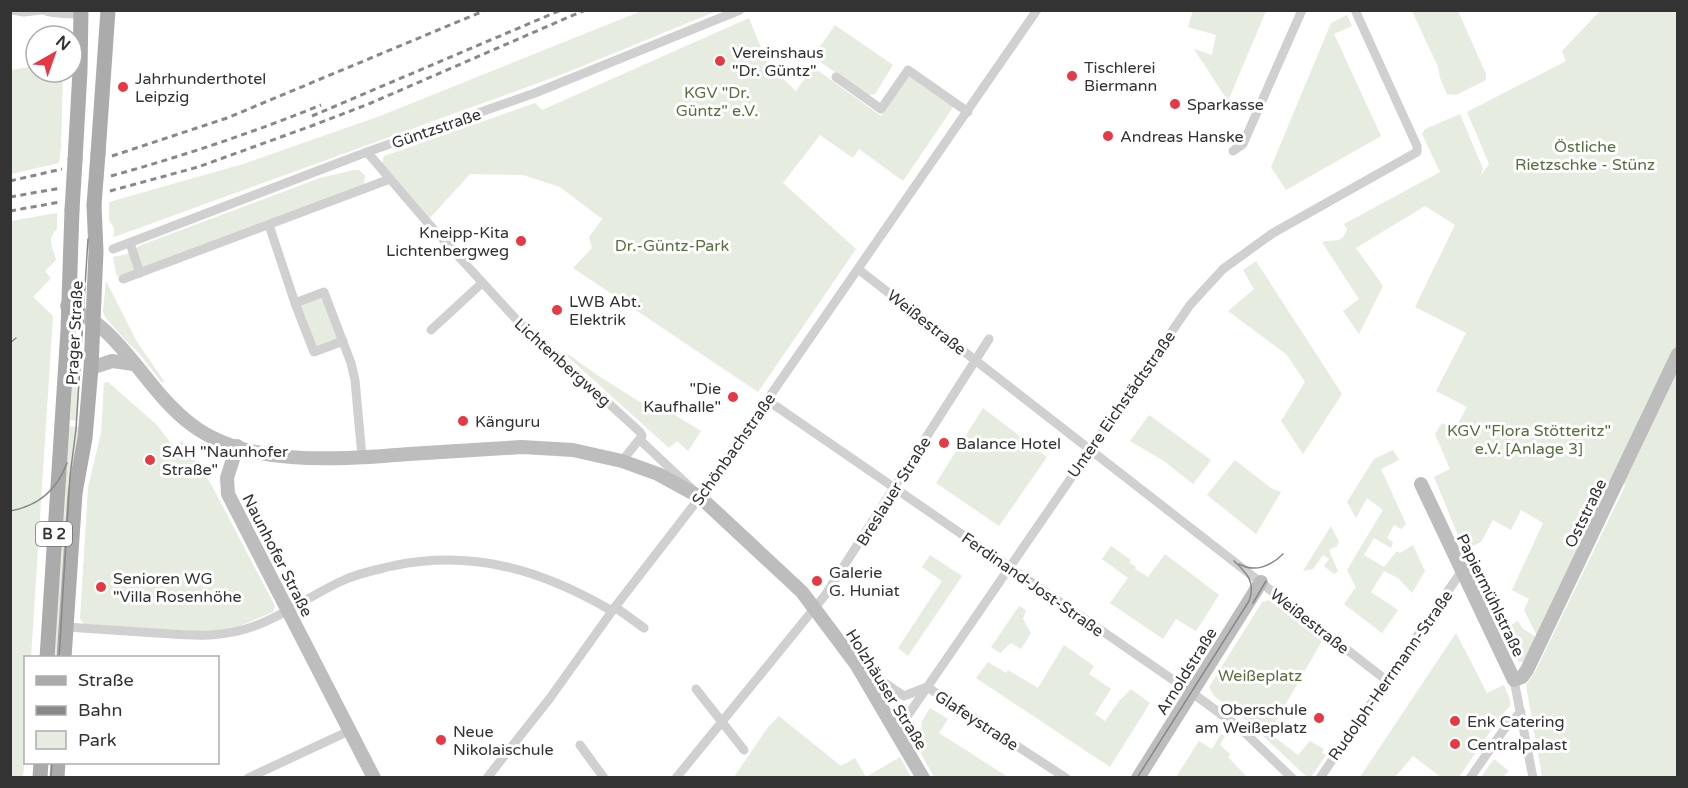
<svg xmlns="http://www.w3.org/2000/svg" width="1688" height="788" viewBox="0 0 1688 788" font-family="'Varela Round',sans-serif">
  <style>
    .green { fill: #e6ecdf }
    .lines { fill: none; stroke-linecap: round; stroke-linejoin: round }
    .street { stroke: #d0d0d0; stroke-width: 9 }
    .secondary { stroke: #bdbdbd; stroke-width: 14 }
    .primary { stroke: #ababab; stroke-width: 15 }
    .tram { stroke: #888; stroke-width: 1.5 }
    .rail { stroke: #888; stroke-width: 3; stroke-dasharray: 6 4.5; stroke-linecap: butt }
    .primary-bridge { stroke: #ababab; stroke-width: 15 }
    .poi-dot { fill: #e63946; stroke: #fff; stroke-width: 2 }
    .labels { text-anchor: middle; stroke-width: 6; stroke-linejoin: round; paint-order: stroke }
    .shield { fill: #fff; stroke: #707070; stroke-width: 1.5 }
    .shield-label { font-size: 15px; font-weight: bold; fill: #333 }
    .poi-label { font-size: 16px; fill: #333; stroke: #fff; text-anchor: start }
    .park-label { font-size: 16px; fill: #56703f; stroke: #fff }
    .street-label { font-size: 16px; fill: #333; stroke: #fff }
  </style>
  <rect width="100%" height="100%" fill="#fff"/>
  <!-- green -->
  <g class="green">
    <path d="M644 10 717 11 563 74 114 237V228L109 220V202L243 164 380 116Z"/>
    <path d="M1193 10 1266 11 1228 101 1194 49 1212 55 1216 35 1188 27Z"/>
    <path d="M1412 11H1458L1486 74V80L1456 95 1447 94 1440 78 1438 67Z"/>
    <path d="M1600 11H1677V777H1542L1526 685 1536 670 1625 486 1620 472 1537 636 1524 610 1529 599 1512 590 1543 523 1521 510 1511 530 1493 520 1481 542 1464 550 1434 477 1450 469 1435 434 1442 423 1455 429 1467 407 1436 391 1466 333 1415 307 1455 225 1425 206 1356 248 1383 286 1359 334 1343 311 1359 299 1322 242C1334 238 1341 246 1347 229L1344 224 1440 172 1422 134 1425 129 1460 114 1483 169 1480 177 1489 164 1467 112 1566 61 1562 51Z"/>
    <path d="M1347 15 1352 26 1334 34 1381 136 1286 190 1271 167 1331 23Z"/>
    <path d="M749 18 768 65 796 91 813 67 881 116 910 74 954 106 903 181 859 149 853 158 820 135 783 183 856 249 758 392 573 268 592 248 589 237 602 219 560 187 523 175 470 174 430 218 382 163 384 156 535 103 542 110Z"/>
    <path d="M835 25 893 65 875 94 868 95 813 57Z"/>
    <path d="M36 66V72H63L61 147 59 163 11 174V70Z"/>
    <path d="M354 170H359L365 175 364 185 117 277 113 257 127 254 141 245 320 178Z"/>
    <path d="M57 213V229C46 240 53 247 56 260L45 271 51 278 33 297 53 316 31 657 26 658V741L23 777H11V221Z"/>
    <path d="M1256 261 1342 394 1303 454 1281 421 1305 382 1287 355 1228 311 1254 289 1243 270Z"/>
    <path d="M106 281 137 342 164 381 162 383 139 353 128 343 105 317 103 311Z"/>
    <path d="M322 295 339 339 315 349 299 305Z"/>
    <path d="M75 343 82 344 77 421 70 420Z"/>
    <path d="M568 354 597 375 651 409 670 412 701 431 688 451 677 441 669 448 567 356Z"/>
    <path d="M108 382 157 425 173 446 182 441 211 484 275 606 273 612 223 633 84 624 80 619 88 487 101 433 104 383Z"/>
    <path d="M983 408 1047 457 999 526 936 483Z"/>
    <path d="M1149 415 1211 460 1193 484 1164 461 1130 441Z"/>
    <path d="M65 426 82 427 60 657 52 658Z"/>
    <path d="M1393 450 1399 460 1381 469 1406 524 1401 529 1394 525 1387 538 1393 542 1391 548 1374 538 1364 555 1384 567 1397 551 1400 553 1413 545 1425 571 1412 593 1398 578 1384 571 1371 592 1398 610 1382 633 1344 604 1356 587 1347 570 1383 510 1367 498 1356 518 1347 502 1374 459Z"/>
    <path d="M1235 460 1271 488 1281 492 1256 534 1207 495Z"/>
    <path d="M1331 526 1339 542 1337 546 1329 550 1338 571 1334 574 1324 566 1329 559 1323 555 1313 569 1303 571Z"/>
    <path d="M1111 546 1131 560 1129 562 1136 567 1135 569 1148 577 1165 554 1219 595 1196 631 1176 619 1163 639 1110 603 1128 578 1102 559Z"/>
    <path d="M930 555 962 576 908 656 898 648 942 581 922 567Z"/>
    <path d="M1269 600 1322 641 1269 733 1298 755 1310 741 1324 749 1322 753 1326 755 1311 777H1307L1247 721 1214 696 1209 687 1262 602Z"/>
    <path d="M1019 606 1026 610 1023 619 1031 633 1021 649 1011 643 1000 653 991 647Z"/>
    <path d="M1518 621 1523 629 1536 637 1523 662H1519L1503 629Z"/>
    <path d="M1456 633 1487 693 1504 685 1510 700V706L1501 716 1459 777H1441L1413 756 1395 777H1360Z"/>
    <path d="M1064 645 1094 666 1089 674 1111 689 1095 714 1105 721 1119 701 1131 689 1150 703 1110 767 976 678 988 662 1006 673 1008 670 1038 688Z"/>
    <path d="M930 708 948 719 939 733 1008 777H934L919 750 922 721Z"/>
    <path d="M779 716 841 766 855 758 866 777 900 757 911 777H734L768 727Z"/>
    <path d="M1221 734 1225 736 1220 745 1230 754 1228 757 1247 777H1176L1199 741 1212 749Z"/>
    <path d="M1494 759 1509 771 1503 777H1481Z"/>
  </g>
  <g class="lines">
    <!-- street -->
    <g class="street">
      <path d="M11 10 24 12 41 10"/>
      <path d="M43 10C54 15 68 13 81 14"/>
      <path d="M836 77 881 109 908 70 968 112"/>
      <path d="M1233 151 1243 144 1302 10"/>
      <path d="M367 152 428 223 515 318 640 432 642 436 622 461"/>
      <path d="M269 225 295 303 324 292 351 363 355 380 362 457"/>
      <path d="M130 243 140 273"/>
      <path d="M113 249 367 152 535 93 740 10"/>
      <path d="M858 269 1386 680"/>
      <path d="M123 279 390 179"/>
      <path d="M295 303 314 352 343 341"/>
      <path d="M431 330 482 283"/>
      <path d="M767 400 1195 695 1240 728 1292 778"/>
      <path d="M640 440 692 489"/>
      <path d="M615 607 644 628"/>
      <path d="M66 627C96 629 126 631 157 633 186 635 213 638 242 630 275 622 312 594 344 580 359 573 376 570 392 566 473 549 542 570 612 611"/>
      <path d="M861 667 904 696 927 687 1066 778"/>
      <path d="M1514 680 1533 778"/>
      <path d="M696 689 744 750"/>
      <path d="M897 731 1190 305 1223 269 1273 233 1417 152V146L1355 10"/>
      <path d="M580 745 604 778"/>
      <path d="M248 778 349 731"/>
      <path d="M487 778 550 698 615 607 700 497 1037 10"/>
      <path d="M676 778 826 594 989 339"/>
      <path d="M1320 778 1461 572"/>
      <path d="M1470 778 1505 728 1521 712"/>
    </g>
    <!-- secondary -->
    <g class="secondary">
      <path d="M67 306C79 313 92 319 102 328 135 357 156 398 192 425 249 468 341 459 409 454 447 452 484 449 522 447L573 450 622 461 658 474 700 497 802 592 856 664 923 778"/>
      <path d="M91 368 112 361 134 364"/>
      <path d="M237 446 227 478 228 494 374 778"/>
      <path d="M1421 484 1514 680 1522 677 1527 670 1678 354"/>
      <path d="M1138 778 1261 582"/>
    </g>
    <!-- primary -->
    <g class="primary">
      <path d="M98 154 108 10"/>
      <path d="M75 160 80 71 81 10"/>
      <path d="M47 658 68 330 72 210"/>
      <path d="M64 658 75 493 85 438 91 368 96 251 94 205"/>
      <path d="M40 778 41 762"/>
      <path d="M57 778 58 762"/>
    </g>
    <!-- tram -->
    <g class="tram">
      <path d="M10 343 16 338"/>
      <path d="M10 511C39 506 57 490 67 463"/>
      <path d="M1239 564C1255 573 1271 566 1283 554"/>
      <path d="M1253 603 1266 581"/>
      <path d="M59 658 70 476 76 429 88 239"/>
      <path d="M51 778 52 762"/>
      <path d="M1137 778 1249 601C1256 582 1247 573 1234 561"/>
    </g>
    <!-- rail -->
    <g class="rail">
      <path d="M312 116 561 10"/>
      <path d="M112 156 227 118 486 10"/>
      <path d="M111 176C183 156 252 133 321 105"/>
      <path d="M10 181 62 169"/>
      <path d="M110 191 198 167 314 125 371 103 585 10"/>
      <path d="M10 197 61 188"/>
      <path d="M10 211 60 202"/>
    </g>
    <!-- primary-bridge -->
    <g class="primary-bridge">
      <path d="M94 205 98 154"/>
      <path d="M72 210 75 160"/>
    </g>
  </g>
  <!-- markers -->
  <g class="poi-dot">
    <circle cx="720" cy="61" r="6"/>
    <circle cx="1072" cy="76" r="6"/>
    <circle cx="123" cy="87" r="6"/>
    <circle cx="1175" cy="104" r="6"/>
    <circle cx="1108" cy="136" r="6"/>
    <circle cx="521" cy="241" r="6"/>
    <circle cx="557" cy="310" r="6"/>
    <circle cx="733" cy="397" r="6"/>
    <circle cx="463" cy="421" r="6"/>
    <circle cx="944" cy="443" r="6"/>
    <circle cx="150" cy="460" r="6"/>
    <circle cx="817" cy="581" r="6"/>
    <circle cx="101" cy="587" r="6"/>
    <circle cx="1319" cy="718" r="6"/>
    <circle cx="1455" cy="721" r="6"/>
    <circle cx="441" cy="740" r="6"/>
    <circle cx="1455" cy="744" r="6"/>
  </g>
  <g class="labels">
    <!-- shield labels -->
    <rect class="shield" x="36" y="522" width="36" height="24" rx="4.5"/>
    <g class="shield-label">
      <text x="54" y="539">B 2</text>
    </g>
    <!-- poi labels -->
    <g class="poi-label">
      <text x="732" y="58">Vereinshaus<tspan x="732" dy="18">"Dr. Güntz"</tspan></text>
      <text x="1084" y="73">Tischlerei<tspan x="1084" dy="18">Biermann</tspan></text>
      <text x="135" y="84">Jahrhunderthotel<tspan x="135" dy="18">Leipzig</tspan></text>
      <text x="1187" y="110">Sparkasse</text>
      <text x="1120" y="142">Andreas Hanske</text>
      <text x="509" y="238" text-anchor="end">Kneipp-Kita<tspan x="509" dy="18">Lichtenbergweg</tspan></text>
      <text x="569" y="307">LWB Abt.<tspan x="569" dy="18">Elektrik</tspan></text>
      <text x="721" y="394" text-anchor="end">"Die<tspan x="721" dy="18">Kaufhalle"</tspan></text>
      <text x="475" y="427">Känguru</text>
      <text x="956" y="449">Balance Hotel</text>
      <text x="162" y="457">SAH "Naunhofer<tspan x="162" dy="18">Straße"</tspan></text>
      <text x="829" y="578">Galerie<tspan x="829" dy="18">G. Huniat</tspan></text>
      <text x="113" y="584">Senioren WG<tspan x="113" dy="18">"Villa Rosenhöhe</tspan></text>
      <text x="1307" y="715" text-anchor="end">Oberschule<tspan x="1307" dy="18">am Weißeplatz</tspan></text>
      <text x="1467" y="727">Enk Catering</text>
      <text x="453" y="737">Neue<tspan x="453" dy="18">Nikolaischule</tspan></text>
      <text x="1467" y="750">Centralpalast</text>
    </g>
    <!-- park labels -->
    <g class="park-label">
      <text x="717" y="98">KGV "Dr.<tspan x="717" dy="18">Güntz" e.V.</tspan></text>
      <text x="1585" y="152">Östliche<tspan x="1585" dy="18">Rietzschke - Stünz</tspan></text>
      <text x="672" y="251">Dr.-Güntz-Park</text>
      <text x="1529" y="436">KGV "Flora Stötteritz"<tspan x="1529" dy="18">e.V. [Anlage 3]</tspan></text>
      <text x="1260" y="681">Weißeplatz</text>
    </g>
    <!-- street labels -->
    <g class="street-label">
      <text transform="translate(436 128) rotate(-19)" y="6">Güntzstraße</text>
      <text transform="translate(927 322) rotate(38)" y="6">Weißestraße</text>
      <text transform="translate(74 333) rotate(-87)" y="6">Prager Straße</text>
      <text transform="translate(563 362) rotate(42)" y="6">Lichtenbergweg</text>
      <text transform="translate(1121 404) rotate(-55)" y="6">Untere Eichstädtstraße</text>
      <text transform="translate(733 449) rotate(-55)" y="6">Schönbachstraße</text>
      <text transform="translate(893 491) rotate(-58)" y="6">Breslauer Straße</text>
      <text transform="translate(1585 513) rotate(-64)" y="6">Oststraße</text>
      <text transform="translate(278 555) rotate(63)" y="6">Naunhofer Straße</text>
      <text transform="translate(1033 584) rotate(35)" y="6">Ferdinand-Jost-Straße</text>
      <text transform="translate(1491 595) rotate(64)" y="6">Papiermühlstraße</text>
      <text transform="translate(1310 621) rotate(38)" y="6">Weißestraße</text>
      <text transform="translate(1186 671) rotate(-58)" y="6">Arnoldstraße</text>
      <text transform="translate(1390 675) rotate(-55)" y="6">Rudolph-Herrmann-Straße</text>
      <text transform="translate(887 689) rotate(58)" y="6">Holzhäuser Straße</text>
      <text transform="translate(977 720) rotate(33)" y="6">Glafeystraße</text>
    </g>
  </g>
  <!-- border -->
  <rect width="1688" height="788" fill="none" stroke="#333333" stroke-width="24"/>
  <!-- legend -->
  <rect x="24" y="656" width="195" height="108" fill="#ffffff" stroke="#adadad" stroke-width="1.5"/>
  <rect x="36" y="676" width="30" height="9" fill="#ababab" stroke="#adadad" stroke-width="1.5"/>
  <text x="78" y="686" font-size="18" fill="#333333">Straße</text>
  <rect x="36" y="706" width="30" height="9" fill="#888888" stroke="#adadad" stroke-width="1.5"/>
  <text x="78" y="716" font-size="18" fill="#333333">Bahn</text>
  <rect x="36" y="731" width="30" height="18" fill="#e6ecdf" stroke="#adadad" stroke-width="1.5"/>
  <text x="78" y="746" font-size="18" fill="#333333">Park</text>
  <!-- north arrow -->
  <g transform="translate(54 54) rotate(40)"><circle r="28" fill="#ffffff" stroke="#adadad" stroke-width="1.5"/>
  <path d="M0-4.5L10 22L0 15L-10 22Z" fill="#e63946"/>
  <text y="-9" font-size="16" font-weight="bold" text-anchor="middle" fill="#333333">N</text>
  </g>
</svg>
